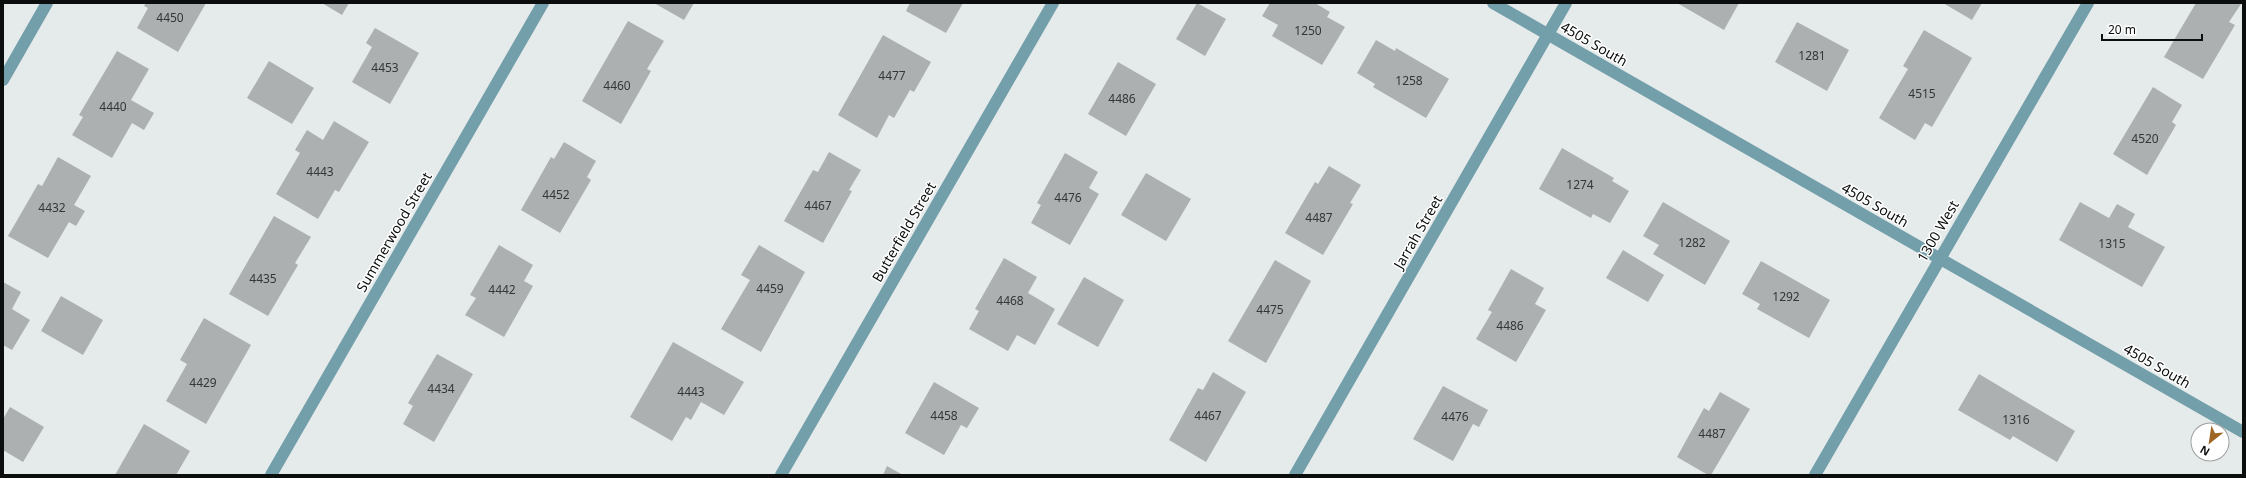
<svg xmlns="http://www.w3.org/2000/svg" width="2246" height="478" viewBox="0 0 2246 478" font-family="'Noto Sans',sans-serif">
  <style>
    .building { fill: #acb0b1 }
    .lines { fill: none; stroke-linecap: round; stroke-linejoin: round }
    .street { stroke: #739faa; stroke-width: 12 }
    .labels { text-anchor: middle; stroke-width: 3; stroke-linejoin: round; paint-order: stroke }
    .number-label { font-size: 12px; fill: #343637 }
    .street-label { font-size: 14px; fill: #0c0e0e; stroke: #fff }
  </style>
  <rect width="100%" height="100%" fill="#e5eaeb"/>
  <!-- building -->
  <g class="building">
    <path d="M146 3H206L178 52 137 28 148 8 144 6Z"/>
    <path d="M322 3H349L342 15Z"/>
    <path d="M654 3H694L684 20Z"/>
    <path d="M910 3H963L946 33 906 11Z"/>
    <path d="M1197 3 1226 19 1205 56 1176 39Z"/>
    <path d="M1270 3H1315L1330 12 1327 17 1345 27 1322 65 1272 36 1278 25 1262 16Z"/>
    <path d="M1677 3H1739L1724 30Z"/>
    <path d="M1943 3H1982L1972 20Z"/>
    <path d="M2196 3 2241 4 2229 22 2235 25 2203 79 2164 57Z"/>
    <path d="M628 21 664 41 647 69 651 71 621 124 582 101Z"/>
    <path d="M1797 22 1849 50 1827 91 1775 62Z"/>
    <path d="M375 28 419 53 390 104 352 82 372 47 366 43Z"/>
    <path d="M1924 30 1972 58 1932 127 1925 123 1915 140 1879 118 1908 69 1903 66Z"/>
    <path d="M883 35 931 62 914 92 910 90 894 118 889 115 877 138 838 115Z"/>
    <path d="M1376 40 1395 51 1396 48 1449 79 1426 118 1373 87 1375 84 1357 73Z"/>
    <path d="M117 51 149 69 131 100 154 113 144 130 132 123 112 158 72 135 83 117 79 115Z"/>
    <path d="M269 61 314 88 292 124 247 98Z"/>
    <path d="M1118 62 1156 84 1126 136 1088 114Z"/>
    <path d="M2153 87 2182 105 2172 122 2176 125 2147 175 2113 154Z"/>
    <path d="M334 121 369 142 339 192 335 190 318 219 276 194 300 153 295 150 307 130 323 140Z"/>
    <path d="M564 142 596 161 587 177 591 180 560 233 521 210 551 157 554 159Z"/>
    <path d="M1562 148 1614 178 1612 181 1629 191 1610 223 1593 214 1591 218 1539 189Z"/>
    <path d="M829 152 861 170 849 190 852 191 823 243 784 221 813 170 818 172Z"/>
    <path d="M1065 153 1098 172 1089 188 1099 194 1070 245 1031 223 1041 205 1037 203Z"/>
    <path d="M58 157 91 176 74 205 85 211 76 226 69 222 48 258 8 236 38 184 42 186Z"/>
    <path d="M1329 166 1361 185 1350 203 1353 204 1323 255 1285 233 1315 182 1318 184Z"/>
    <path d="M1146 173 1191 199 1166 241 1121 215Z"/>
    <path d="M1663 202 1730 241 1705 285 1653 254 1659 245 1643 236Z"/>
    <path d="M2080 202 2109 218 2117 204 2135 214 2128 227 2165 247 2142 287 2059 240Z"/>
    <path d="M274 216 311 237 295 263 298 265 268 316 229 294Z"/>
    <path d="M499 245 533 265 524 281 533 286 504 337 465 315 476 298 470 295Z"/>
    <path d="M759 245 805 272 761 352 721 329 750 280 741 275Z"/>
    <path d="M1623 250 1664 275 1648 302 1606 278Z"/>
    <path d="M1004 258 1037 277 1028 293 1055 309 1035 345 1017 335 1008 351 969 329 979 311 975 309Z"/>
    <path d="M1275 260 1311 281 1266 363 1228 341Z"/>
    <path d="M1761 261 1830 300 1809 338 1757 309 1760 304 1742 294Z"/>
    <path d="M1511 269 1544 288 1535 304 1546 310 1516 362 1476 339 1492 312 1488 310Z"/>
    <path d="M1084 277 1124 300 1098 347 1057 324Z"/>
    <path d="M3 282 21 292 12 309 30 320 12 350 3 345Z"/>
    <path d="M61 296 103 320 83 355 41 331Z"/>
    <path d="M204 318 251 345 206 424 166 401 187 364 180 360Z"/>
    <path d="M673 342 744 382 724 415 701 402 691 420 686 417 672 441 630 417Z"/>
    <path d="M437 354 473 374 434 442 403 424 413 406 408 403Z"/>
    <path d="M1213 372 1246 392 1206 462 1169 440 1198 388 1203 390Z"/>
    <path d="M1979 374 2075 431 2057 462 2013 436 2010 440 1958 410Z"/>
    <path d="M934 382 979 408 967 428 961 425 944 455 905 433Z"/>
    <path d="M1443 386 1488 410 1479 427 1473 424 1453 461 1413 439Z"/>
    <path d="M1720 392 1750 409 1711 475H1708L1677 457 1704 408 1709 411Z"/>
    <path d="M10 407 44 427 23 462 3 450V419Z"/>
    <path d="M144 424 190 451 176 475H115Z"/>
    <path d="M887 466 903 475H883Z"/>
  </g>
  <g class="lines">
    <!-- street -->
    <g class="street">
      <path d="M1493 3 2243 432"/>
      <path d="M3 80 47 3"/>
      <path d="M271 475 543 3"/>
      <path d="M781 475 1053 3"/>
      <path d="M1295 475 1566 3"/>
      <path d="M1815 475 2088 3"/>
    </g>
  </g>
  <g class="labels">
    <!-- number labels -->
    <g class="number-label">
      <text x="170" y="22">4450</text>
      <text x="1308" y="35">1250</text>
      <text x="1812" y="60">1281</text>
      <text x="385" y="72">4453</text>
      <text x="892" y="80">4477</text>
      <text x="1409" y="85">1258</text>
      <text x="617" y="90">4460</text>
      <text x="1922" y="98">4515</text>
      <text x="1122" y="103">4486</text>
      <text x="113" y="111">4440</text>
      <text x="2145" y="143">4520</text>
      <text x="320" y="176">4443</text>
      <text x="1580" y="189">1274</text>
      <text x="556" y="199">4452</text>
      <text x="1068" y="202">4476</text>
      <text x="818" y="210">4467</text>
      <text x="52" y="212">4432</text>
      <text x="1319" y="222">4487</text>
      <text x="1692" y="247">1282</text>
      <text x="2112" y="248">1315</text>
      <text x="263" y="283">4435</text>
      <text x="770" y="293">4459</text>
      <text x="502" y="294">4442</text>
      <text x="1786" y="301">1292</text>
      <text x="1010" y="305">4468</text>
      <text x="1270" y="314">4475</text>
      <text x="1510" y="330">4486</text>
      <text x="203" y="387">4429</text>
      <text x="441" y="393">4434</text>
      <text x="691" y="396">4443</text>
      <text x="944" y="420">4458</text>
      <text x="1208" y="420">4467</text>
      <text x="1455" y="421">4476</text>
      <text x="2016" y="424">1316</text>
      <text x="1712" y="438">4487</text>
    </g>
    <!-- street labels -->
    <g class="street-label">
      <text transform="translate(1594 44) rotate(30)" y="5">4505 South</text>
      <text transform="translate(1875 205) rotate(30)" y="5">4505 South</text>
      <text transform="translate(1938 231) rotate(-60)" y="5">1300 West</text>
      <text transform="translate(394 232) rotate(-60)" y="5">Summerwood Street</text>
      <text transform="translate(904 232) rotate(-60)" y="5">Butterfield Street</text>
      <text transform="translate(1418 232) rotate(-60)" y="5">Jarrah Street</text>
      <text transform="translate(2157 366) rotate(30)" y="5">4505 South</text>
    </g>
  </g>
  <!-- border -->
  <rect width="2246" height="478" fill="none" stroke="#0c0e0e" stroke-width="8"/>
  <!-- north arrow -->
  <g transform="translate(2210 442) rotate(210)"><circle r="19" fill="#ffffff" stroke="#9e9f9f"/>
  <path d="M0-3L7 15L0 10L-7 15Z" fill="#9e6523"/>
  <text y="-6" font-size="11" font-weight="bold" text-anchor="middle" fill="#0c0e0e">N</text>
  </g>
  <!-- scale -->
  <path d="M2102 34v6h100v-6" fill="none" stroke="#0c0e0e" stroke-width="2"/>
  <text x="2108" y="34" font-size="12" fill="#0c0e0e" stroke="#ffffff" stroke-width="3" paint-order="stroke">20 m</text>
</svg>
